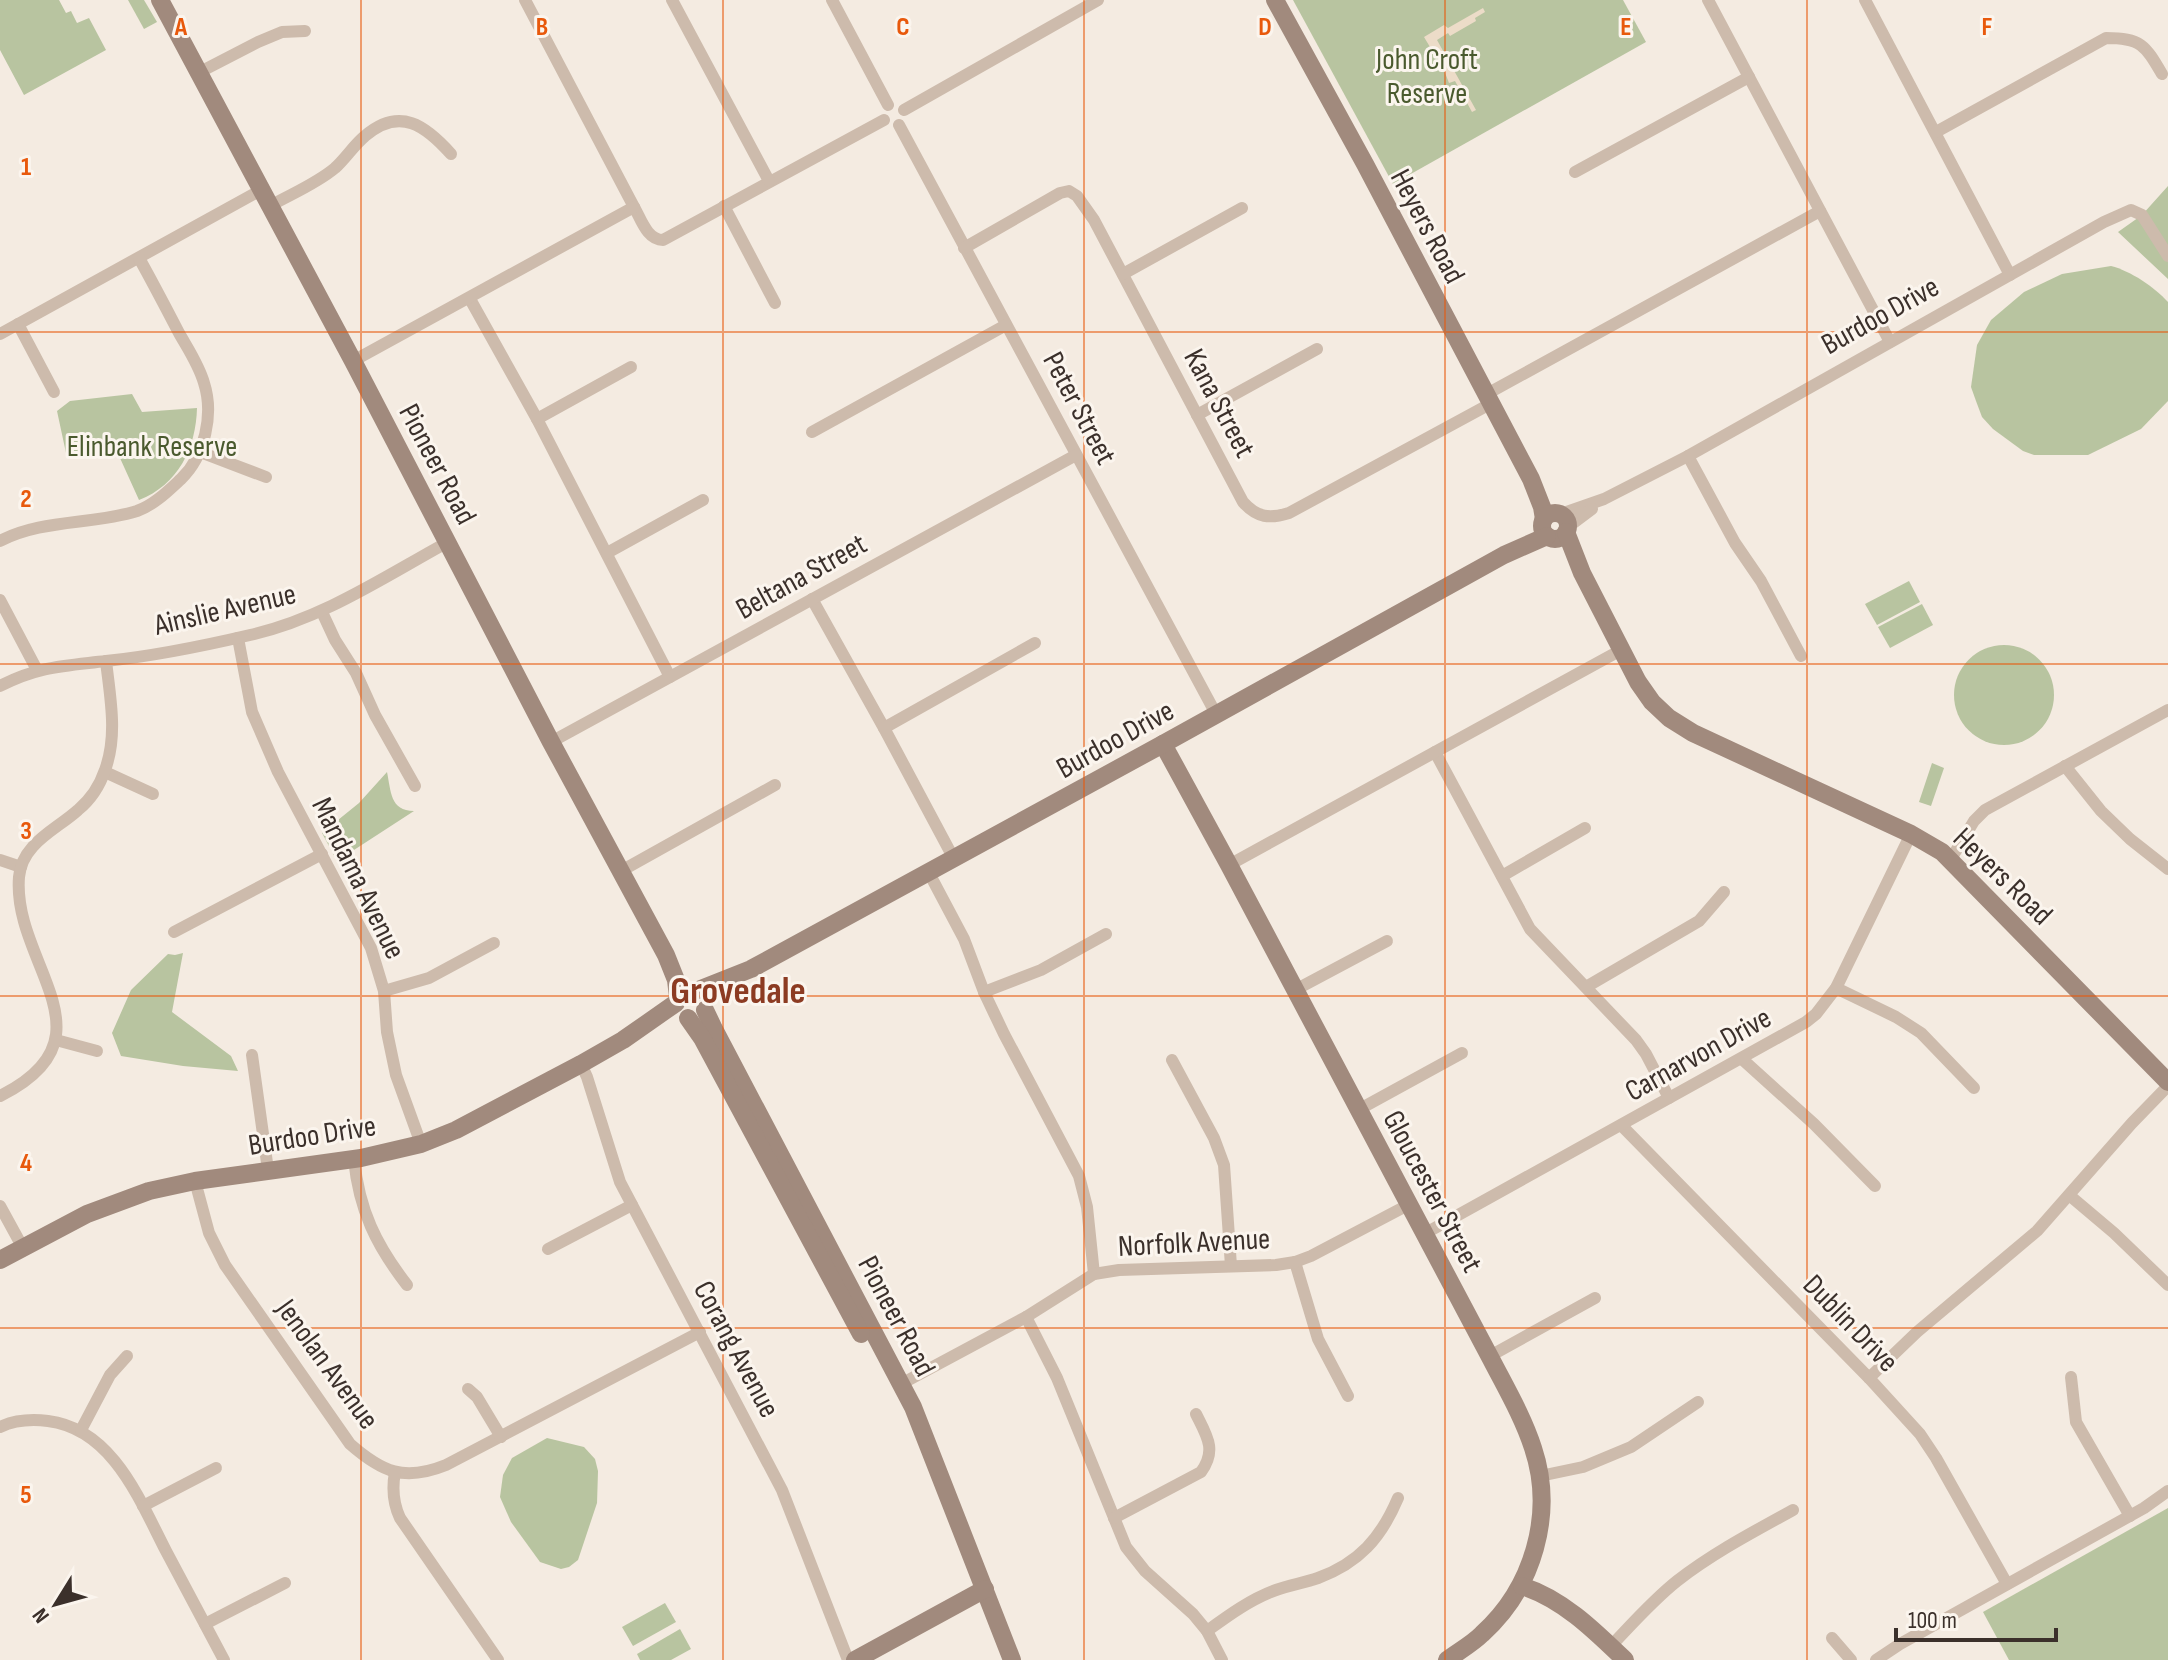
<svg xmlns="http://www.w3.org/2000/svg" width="2168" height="1660" viewBox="0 0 2168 1660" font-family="'Sofia Sans Condensed',sans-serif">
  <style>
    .green { fill: #b8c4a0 }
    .plaza { fill: #ecdcc8 }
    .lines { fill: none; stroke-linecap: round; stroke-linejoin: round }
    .street { stroke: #cdbbac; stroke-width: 12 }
    .secondary { stroke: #a18a7d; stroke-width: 18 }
    .grid { fill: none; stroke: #e8590c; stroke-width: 2; stroke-opacity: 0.55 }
    .labels { text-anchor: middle; stroke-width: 6; stroke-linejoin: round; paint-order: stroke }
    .park-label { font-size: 30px; fill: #4a5a2e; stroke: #fbf5ee }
    .street-label { font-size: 30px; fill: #3b302b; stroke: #fbf5ee }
    .district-label { font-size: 38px; font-weight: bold; fill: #8c3b22; stroke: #fbf5ee }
    .grid-label { font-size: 26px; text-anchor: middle; font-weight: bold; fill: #e8590c; stroke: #fbf5ee; stroke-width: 6; stroke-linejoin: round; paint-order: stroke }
  </style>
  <rect width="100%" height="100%" fill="#f4ebe1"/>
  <!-- green -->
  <g class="green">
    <path d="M0 0H59L66 13 71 11 77 23 89 18 106 50 24 95 0 50Z"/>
    <path d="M128 0H144L157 22 144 29Z"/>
    <path d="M1293 0H1623L1646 42 1393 184Z"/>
    <path d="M2168 186V279L2118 232 2142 215Z"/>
    <path d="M2111 266C2131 271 2154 287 2168 302V401L2141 429 2088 455H2034L2023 451 1993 429 1982 417 1976 401 1971 387 1977 345 1991 320 2024 292 2062 274Z"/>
    <path d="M132 394 142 412 197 408C196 448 178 485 139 500L115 447 66 453 57 411 70 401Z"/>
    <path d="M1909 581 1920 602 1877 625 1865 604Z"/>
    <path d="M1922 604 1933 625 1890 648 1878 627Z"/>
    <circle cx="2004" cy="695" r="50"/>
    <path d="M1932 763 1944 768 1931 806 1919 802Z"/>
    <path d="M387 772C391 791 390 811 414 811L337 861 322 833 359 803Z"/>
    <path d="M183 953 172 1012 231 1056 238 1071 183 1066 121 1056 112 1033 131 990 168 954 175 955Z"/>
    <path d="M547 1438 584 1447 595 1459 598 1471 597 1503 578 1560 569 1567 561 1569 540 1562 511 1522 500 1497 503 1475 512 1458Z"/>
    <path d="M2168 1508V1660H2009L1983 1612Z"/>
    <path d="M665 1603 676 1622 633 1646 622 1627Z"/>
    <path d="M680 1629 691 1649 671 1660H640L637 1654Z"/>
  </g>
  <!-- plaza -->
  <path class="plaza" d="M1483 8 1485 12 1475 18 1476 21 1450 36 1448 33 1437 40 1476 110 1472 112 1455 81 1449 83 1435 47H1430L1424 37 1444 25 1448 28Z"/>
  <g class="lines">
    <!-- street -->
    <g class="street">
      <path d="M525 0 634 207C641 219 647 240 663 240L884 120"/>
      <path d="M672 0 769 181"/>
      <path d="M832 0 888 105"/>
      <path d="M1708 0 1890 342"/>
      <path d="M1865 0 2010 275"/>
      <path d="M198 73 258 42 282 32 305 31"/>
      <path d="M904 110 1098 0"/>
      <path d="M899 125 1216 714"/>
      <path d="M1936 132 2106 38C2141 38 2145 45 2162 74"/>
      <path d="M1575 172 1749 77"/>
      <path d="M270 206C291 194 316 184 335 168 346 158 354 145 365 136 400 106 426 126 451 154"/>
      <path d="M724 206 775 303"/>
      <path d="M964 248 1060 193 1069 191 1077 196 1094 220 1243 502C1257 518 1270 519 1289 513L1490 404"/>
      <path d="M1123 274 1242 208"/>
      <path d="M470 299 537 419 670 677"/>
      <path d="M18 324 54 392"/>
      <path d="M0 334 261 190"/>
      <path d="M353 361 634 207"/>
      <path d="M1485 395 1820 211"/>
      <path d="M1197 415 1317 349"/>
      <path d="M537 419 631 367"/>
      <path d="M812 432 1006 325"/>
      <path d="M200 452 266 477"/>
      <path d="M1688 456 1735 543 1761 581 1801 656"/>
      <path d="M1561 514 1604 499 1688 456 2104 222 2131 210 2142 215 2168 256"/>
      <path d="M1568 527 1592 509"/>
      <path d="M0 541C42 519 92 525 137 511 154 505 168 491 181 479 205 456 214 414 204 383 199 365 188 349 179 333 166 308 153 283 139 258"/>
      <path d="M607 553 703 500"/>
      <path d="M812 599 884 728 954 859"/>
      <path d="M0 600 37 670"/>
      <path d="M322 612 335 640 356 673 375 715 415 786"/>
      <path d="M238 638 252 712 278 772 371 948 384 991 387 1032 396 1075 421 1144"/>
      <path d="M0 686C39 666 64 666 106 661 154 656 203 646 250 635 322 619 384 577 448 542"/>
      <path d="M884 728 1035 643"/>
      <path d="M551 742 1076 455"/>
      <path d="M1435 752 1530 929 1636 1040 1646 1054 1669 1098"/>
      <path d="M2065 766 2101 811 2130 839 2168 869"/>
      <path d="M105 772 153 794"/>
      <path d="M1951 859 1974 821 1985 810 2168 710"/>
      <path d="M0 860 21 867"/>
      <path d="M1229 865 1621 650"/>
      <path d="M621 871 775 785"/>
      <path d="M929 873 964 939 984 992 1004 1034 1079 1176 1087 1207 1094 1274"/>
      <path d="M1502 876 1585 828"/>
      <path d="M174 932 322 854"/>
      <path d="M1586 987 1699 921 1724 892"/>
      <path d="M1836 988 1896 1017 1921 1033 1974 1088"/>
      <path d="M1295 990 1387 941"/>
      <path d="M384 991 429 978 494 943"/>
      <path d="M984 992 1041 970 1106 934"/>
      <path d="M56 1040 97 1051"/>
      <path d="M252 1055 268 1170"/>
      <path d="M1742 1059 1814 1124 1875 1186"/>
      <path d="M1172 1060 1214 1138 1224 1165 1231 1266"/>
      <path d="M581 1064 587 1077 620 1182 782 1490 848 1660"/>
      <path d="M0 1096C119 1037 12 964 19 877 22 843 56 830 78 810 90 800 100 785 105 770 118 735 110 697 106 661"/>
      <path d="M1358 1110 1462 1053"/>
      <path d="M1622 1126 1869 1378 1920 1434 1936 1458 2007 1584"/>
      <path d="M354 1159C359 1210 376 1245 407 1285"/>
      <path d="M195 1181 209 1233 225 1265 350 1444C382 1472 404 1482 446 1465L700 1332"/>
      <path d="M2069 1195 2114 1233 2168 1285"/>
      <path d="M0 1206 23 1248"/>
      <path d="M1424 1234 1806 1022 1816 1014 1836 988 1911 834"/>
      <path d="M548 1249 632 1205"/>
      <path d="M1295 1262 1318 1339 1348 1396"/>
      <path d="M1026 1317 1057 1378 1126 1547 1145 1571 1193 1614 1207 1631 1222 1660"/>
      <path d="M1490 1356 1595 1298"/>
      <path d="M2071 1377 2076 1422 2130 1516"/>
      <path d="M1869 1378 1917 1332 2037 1231 2132 1123 2168 1086"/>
      <path d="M901 1384 1026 1317 1094 1274 1119 1270 1276 1265 1295 1262 1311 1256 1408 1205"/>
      <path d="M468 1389 477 1397 501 1437"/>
      <path d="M0 1427C15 1420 32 1419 48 1421 113 1429 140 1501 166 1551 186 1588 205 1624 224 1660"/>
      <path d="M81 1430 110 1375 127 1356"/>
      <path d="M395 1472C392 1488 393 1503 400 1518L498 1660"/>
      <path d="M1540 1476 1583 1467 1631 1447 1698 1402"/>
      <path d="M143 1506 216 1468"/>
      <path d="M1114 1518 1201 1472C1217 1450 1207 1436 1196 1414"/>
      <path d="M205 1624 285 1583"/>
      <path d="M1207 1631C1229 1615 1251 1599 1276 1590 1289 1585 1304 1583 1318 1578 1359 1563 1381 1538 1398 1498"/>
      <path d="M1832 1638 1851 1660"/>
      <path d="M1611 1646C1632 1624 1653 1600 1677 1581 1713 1553 1753 1532 1793 1510"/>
      <path d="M1876 1660 1900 1644 2144 1508 2168 1491"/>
    </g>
    <!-- secondary -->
    <g class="secondary">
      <path d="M160 0 353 361 551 742 666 955 676 980 678 997"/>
      <path d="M1275 0 1365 164 1531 479 1542 507 1544 519"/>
      <circle cx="1555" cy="526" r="13"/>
      <path d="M1566 532 1582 573 1638 682 1652 702 1669 718 1693 733 1911 834 1942 852 2168 1082"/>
      <path d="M1163 744 1229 865 1491 1359C1506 1388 1523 1417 1533 1448 1555 1514 1533 1588 1482 1634 1472 1644 1459 1651 1447 1660"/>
      <path d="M698 990 751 969 1163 744 1504 555 1547 536"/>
      <path d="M705 1010 714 1029 913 1407 1012 1660"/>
      <path d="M688 1018 702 1038 861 1334"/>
      <path d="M0 1260 87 1214 149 1191 195 1181 361 1158 421 1144 456 1130 581 1064 623 1040 676 1003"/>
      <path d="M1522 1586C1563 1599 1595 1631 1625 1660"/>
      <path d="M855 1660 985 1589"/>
    </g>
  </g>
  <!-- grid -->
  <path class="grid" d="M361 0V1660M723 0V1660M1084 0V1660M1445 0V1660M1807 0V1660M0 332H2168M0 664H2168M0 996H2168M0 1328H2168"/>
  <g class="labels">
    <!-- park labels -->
    <g class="park-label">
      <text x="1427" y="69">John Croft<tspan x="1427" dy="34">Reserve</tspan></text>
      <text x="152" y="456">Elinbank Reserve</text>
    </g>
    <!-- street labels -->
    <g class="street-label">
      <text transform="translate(1428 226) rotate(62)" y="10">Heyers Road</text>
      <text transform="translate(1880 315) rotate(-29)" y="10">Burdoo Drive</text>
      <text transform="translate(1220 403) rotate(62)" y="10">Kana Street</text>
      <text transform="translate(1080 408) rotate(62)" y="10">Peter Street</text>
      <text transform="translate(438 464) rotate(62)" y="10">Pioneer Road</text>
      <text transform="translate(801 576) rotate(-29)" y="10">Beltana Street</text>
      <text transform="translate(225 609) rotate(-13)" y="10">Ainslie Avenue</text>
      <text transform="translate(1115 739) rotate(-29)" y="10">Burdoo Drive</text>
      <text transform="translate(2003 876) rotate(44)" y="10">Heyers Road</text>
      <text transform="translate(359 878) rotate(64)" y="10">Mandama Avenue</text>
      <text transform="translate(1698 1054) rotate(-29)" y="10">Carnarvon Drive</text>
      <text transform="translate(312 1135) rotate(-9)" y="10">Burdoo Drive</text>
      <text transform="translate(1433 1191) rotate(62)" y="10">Gloucester Street</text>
      <text transform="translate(1194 1242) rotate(-3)" y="10">Norfolk Avenue</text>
      <text transform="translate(897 1316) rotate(62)" y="10">Pioneer Road</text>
      <text transform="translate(1851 1323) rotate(46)" y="10">Dublin Drive</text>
      <text transform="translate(737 1349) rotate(62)" y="10">Corang Avenue</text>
      <text transform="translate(328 1364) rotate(54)" y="10">Jenolan Avenue</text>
    </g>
    <!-- district labels -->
    <g class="district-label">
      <text x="738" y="1003">Grovedale</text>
    </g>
  </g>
  <g class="grid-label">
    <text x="181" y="35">A</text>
    <text x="542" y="35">B</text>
    <text x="903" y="35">C</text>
    <text x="1265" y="35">D</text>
    <text x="1626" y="35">E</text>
    <text x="1987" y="35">F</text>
    <text x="26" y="175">1</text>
    <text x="26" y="507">2</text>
    <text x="26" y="839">3</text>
    <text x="26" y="1171">4</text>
    <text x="26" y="1503">5</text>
  </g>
  <!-- north arrow -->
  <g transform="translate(56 1604) rotate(233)" stroke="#fbf5ee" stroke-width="6" paint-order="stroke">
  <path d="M0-6L14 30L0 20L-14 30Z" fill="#3b302b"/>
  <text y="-12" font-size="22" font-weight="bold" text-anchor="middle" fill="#3b302b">N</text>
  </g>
  <!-- scale -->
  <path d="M1896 1628v12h160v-12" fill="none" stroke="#3b302b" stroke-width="4"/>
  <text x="1908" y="1628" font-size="24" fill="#3b302b" stroke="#fbf5ee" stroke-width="6" paint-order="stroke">100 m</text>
</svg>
